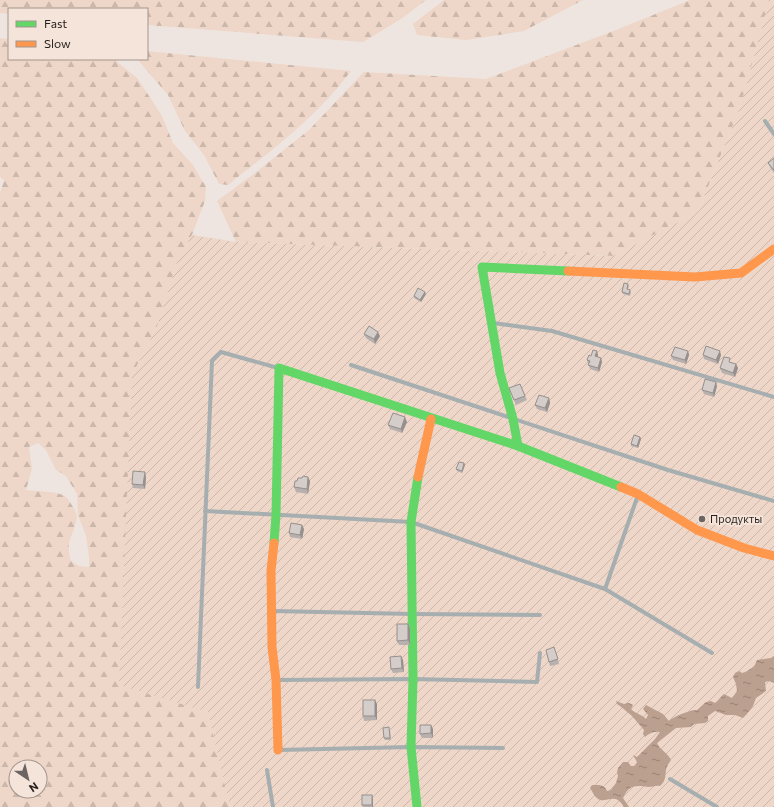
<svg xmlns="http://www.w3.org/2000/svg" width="774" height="807" viewBox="0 0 774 807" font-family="Commissioner,sans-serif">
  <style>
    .forest { fill: url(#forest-firs); fill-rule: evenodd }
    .garden { fill: url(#garden-furrows) }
    .water { fill: url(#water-ripples) }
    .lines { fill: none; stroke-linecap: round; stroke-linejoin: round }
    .lane { stroke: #a6aeb0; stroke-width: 4 }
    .fast { stroke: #63d668; stroke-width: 9 }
    .slow { stroke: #ff974d; stroke-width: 9 }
    .wall { fill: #b7b0ae }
    .shaded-wall { fill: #95908d }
    .building { fill: #d5cdca; stroke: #95908d }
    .poi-dot { fill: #6c6460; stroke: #f5e4da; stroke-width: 1.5 }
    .labels { text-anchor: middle; stroke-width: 4; stroke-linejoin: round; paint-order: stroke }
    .poi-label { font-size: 11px; fill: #251f1b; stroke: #f5e4da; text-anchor: start }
  </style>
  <defs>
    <pattern id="forest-firs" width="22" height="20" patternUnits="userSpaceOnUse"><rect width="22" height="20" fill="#eed6c8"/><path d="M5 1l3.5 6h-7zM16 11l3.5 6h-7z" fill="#ccb7ab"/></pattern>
    <pattern id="garden-furrows" width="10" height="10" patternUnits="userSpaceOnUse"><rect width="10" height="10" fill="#eed6c8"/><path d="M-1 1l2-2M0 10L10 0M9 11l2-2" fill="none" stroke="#ccb7ab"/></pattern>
    <pattern id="water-ripples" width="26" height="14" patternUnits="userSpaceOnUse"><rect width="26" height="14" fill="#bba090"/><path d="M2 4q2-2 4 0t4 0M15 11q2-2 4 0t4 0" fill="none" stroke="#988275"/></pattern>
  </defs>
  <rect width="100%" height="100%" fill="#efe5e0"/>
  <!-- forest -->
  <g class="forest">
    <path d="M0 0H426L401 19 363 42 147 25V9H9V14L0 13Z"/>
    <path d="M444 0H583L524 31 466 40 417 35 413 24Z"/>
    <path d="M690 0H769L741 105 698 212 613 256 236 242 217 201 255 173 309 130 364 72 486 79 616 30Z"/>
    <path d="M0 38 9 39V59H114L138 79 162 116 173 143 193 165 206 187 205 201 192 235 177 262 157 327 132 375 230 807H0V193L4 180 0 177ZM38 443 46 450 56 470 66 476 77 494 78 515 86 536 89 557V567L79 566 71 561C65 542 72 539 76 522 78 517 76 511 73 507 71 504 69 499 66 497 57 490 37 492 26 490L32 469 29 447ZM16 767H40V791H16Z"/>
    <path d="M147 51 351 71C317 117 272 150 228 185L219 184 204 155 185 131 168 95 137 59H147Z"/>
  </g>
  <!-- garden -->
  <path class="garden" d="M769 0H774V807H230L208 712 119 685 132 375 157 327 177 262 192 235 236 242 613 256 698 212 741 105Z"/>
  <!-- water -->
  <path class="water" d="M774 656V683L769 681 765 682 766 691 756 698 753 706 746 715 743 718 735 715H726L715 711 708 716V721L705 723 694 724 691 727 676 728 657 743C660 750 668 753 671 760 669 763 667 766 666 770 665 776 666 781 660 786 656 785 652 787 648 787 635 785 629 785 623 798L629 807H624C615 791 606 804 598 799 594 796 592 791 590 788L592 785C600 785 604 784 607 791L611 790 616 783 618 776 617 772 618 768 623 762H628L631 766H635L637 762 633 755 637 757 655 739 660 732C655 731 649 733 645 737L643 734 644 730 632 716 620 706 617 704 616 701 624 704 629 703 633 705 631 709C636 714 641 714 646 719L648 715 643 709 646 705 663 714 669 721C674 716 690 710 697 710L706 702 711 701 715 703C719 700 720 697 724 694L732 698 737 691 736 684 733 677 735 673 739 671 742 673C747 672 749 669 754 667L757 660 771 658Z"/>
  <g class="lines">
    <!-- lane -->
    <g class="lane">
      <path d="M765 121 774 134"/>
      <path d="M493 323 552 331 774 397"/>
      <path d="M351 365 668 470 774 501"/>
      <path d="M205 511 411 522 605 589 712 653"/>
      <path d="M605 589 638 495"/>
      <path d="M273 611 412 614 540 615"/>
      <path d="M277 680 413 679 537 682 540 653"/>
      <path d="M198 687 212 361 221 352 278 368"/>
      <path d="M278 750 411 747 503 748"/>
      <path d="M267 770 273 807"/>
      <path d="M670 779 717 807"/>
    </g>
    <!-- fast -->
    <g class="fast">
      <path d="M518 446 513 419 500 373 482 267 568 271"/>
      <path d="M274 543 276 515 279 368 518 446 621 487"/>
      <path d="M417 807 411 747 413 679 411 522 418 477"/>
    </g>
    <!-- slow -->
    <g class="slow">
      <path d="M568 271 695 277 741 273 774 249"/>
      <path d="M418 477 431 419"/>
      <path d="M621 487 638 494 697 530 744 548 774 556"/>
      <path d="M274 543 271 571 272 647 276 680 278 750"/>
    </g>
  </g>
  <!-- wall -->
  <g class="wall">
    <path d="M774 158V173L771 169 768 163Z"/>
    <path d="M628 284 629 286 628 289 630 290 631 292 630 296 623 294 622 292Z"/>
    <path d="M426 294 421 302 414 298V296Z"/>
    <path d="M364 334 380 336 375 344 366 338Z"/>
    <path d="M688 351 689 355 686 364 673 360 671 356Z"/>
    <path d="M598 355V357L601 358 602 362 599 372 590 369 587 360 591 356Z"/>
    <path d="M703 355H721L718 364 704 359Z"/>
    <path d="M731 363 736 364 738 368 735 377 722 373 720 368Z"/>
    <path d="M520 384 527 400 516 405 509 388Z"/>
    <path d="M717 386 714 397 704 394 702 390Z"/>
    <path d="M549 398 550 403 547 412 537 409 535 405Z"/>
    <path d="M407 422 402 433 390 429 388 425Z"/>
    <path d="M640 437 641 439 638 448 631 446V444Z"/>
    <path d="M465 465 462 473 457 471 456 469Z"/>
    <path d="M146 477 145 489 133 488 132 484Z"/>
    <path d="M302 478 310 481 308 494 296 492 294 487 297 481Z"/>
    <path d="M304 529 302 539 290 537 289 533Z"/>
    <path d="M408 624 410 629V645H399L397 641Z"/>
    <path d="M556 652 559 664 550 666 549 662Z"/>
    <path d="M403 660 404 672 393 673 391 669Z"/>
    <path d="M377 704V720L364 721 363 716Z"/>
    <path d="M433 729V738H422L420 734Z"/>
    <path d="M390 730 391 740H385L384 738Z"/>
    <path d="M372 795 373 799V807H363L362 805Z"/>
  </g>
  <!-- shaded-wall -->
  <g class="shaded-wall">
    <path d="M425 292 426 294 421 302 420 300Z"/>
    <path d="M378 332 380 336 375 344 374 339Z"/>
    <path d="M597 351 598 355 597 360 595 356Z"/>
    <path d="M688 351 689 355 686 364 685 360Z"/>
    <path d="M720 351 721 355 718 364 716 360Z"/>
    <path d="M601 358 602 362 599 372 598 368Z"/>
    <path d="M736 364 738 368 735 377 733 373Z"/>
    <path d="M716 382 717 386 714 397 713 393Z"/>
    <path d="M549 398 550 403 547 412 545 408Z"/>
    <path d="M405 417 407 422 402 433 401 429Z"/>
    <path d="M640 437 641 439 638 448 637 446Z"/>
    <path d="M464 463 465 465 462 473V471Z"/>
    <path d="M145 472 146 477 145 489 143 485Z"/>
    <path d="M308 477 310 481 308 494 307 489Z"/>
    <path d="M302 525 304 529 302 539 300 535Z"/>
    <path d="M408 624 410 629V645L408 640Z"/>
    <path d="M401 656 403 660 404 672 402 668Z"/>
    <path d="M375 700 377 704V720L375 716Z"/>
    <path d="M431 725 433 729V738L431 733Z"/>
    <path d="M372 795 373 799V807H372Z"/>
  </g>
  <!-- building -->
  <g class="building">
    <path d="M774 158V170L768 163Z"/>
    <path d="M624 283 628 284 627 289 630 290 629 294 622 292Z"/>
    <path d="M418 288 425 292 420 300 414 296Z"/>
    <path d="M369 326 378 332 374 339 364 334Z"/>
    <path d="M706 346 720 351 716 360 703 355Z"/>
    <path d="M675 347 688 351 685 360 671 356Z"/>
    <path d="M593 350 597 351 595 356 601 358 598 368 588 365 590 361 587 360 589 355 591 356Z"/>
    <path d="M724 357 730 358 729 362 736 364 733 373 720 368Z"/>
    <path d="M705 379 716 382 713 393 702 390Z"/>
    <path d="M520 384 525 396 514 400 509 388Z"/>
    <path d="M539 395 549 398 545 408 535 405Z"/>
    <path d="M393 413 405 417 401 429 388 425Z"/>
    <path d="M634 435 640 437 637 446 631 444Z"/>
    <path d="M459 462 464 463 462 471 456 469Z"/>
    <path d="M133 471 145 472 143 485 132 484Z"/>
    <path d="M303 476 308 477 307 489 294 487 295 481H297L298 478H302Z"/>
    <path d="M291 523 302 525 300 535 289 533Z"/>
    <path d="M397 624H408V640L397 641Z"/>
    <path d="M554 647 558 659 549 662 546 650Z"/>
    <path d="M401 656 402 668 391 669 390 657Z"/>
    <rect x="363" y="700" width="12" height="16"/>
    <path d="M420 725H431V733L420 734Z"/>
    <path d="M389 727 390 738H384L383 728Z"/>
    <rect x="362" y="795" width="10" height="10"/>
  </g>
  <!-- markers -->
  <circle class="poi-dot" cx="702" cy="519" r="4"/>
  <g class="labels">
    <!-- poi labels -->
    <g class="poi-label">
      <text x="710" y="523">Продукты</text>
    </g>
  </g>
  <!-- legend -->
  <rect x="8" y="8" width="140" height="52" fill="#f5e4da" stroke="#a2958e"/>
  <rect x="16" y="21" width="20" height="6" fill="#63d668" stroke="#a2958e"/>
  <text x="44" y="28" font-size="12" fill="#251f1b">Fast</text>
  <rect x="16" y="41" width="20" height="6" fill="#ff974d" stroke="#a2958e"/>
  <text x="44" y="48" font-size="12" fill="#251f1b">Slow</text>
  <!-- north arrow -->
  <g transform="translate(28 779) rotate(145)"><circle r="19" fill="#f5e4da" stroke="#a2958e"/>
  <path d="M0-3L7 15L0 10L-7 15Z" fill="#6c6460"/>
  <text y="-6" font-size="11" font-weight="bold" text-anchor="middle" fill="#251f1b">N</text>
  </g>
</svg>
